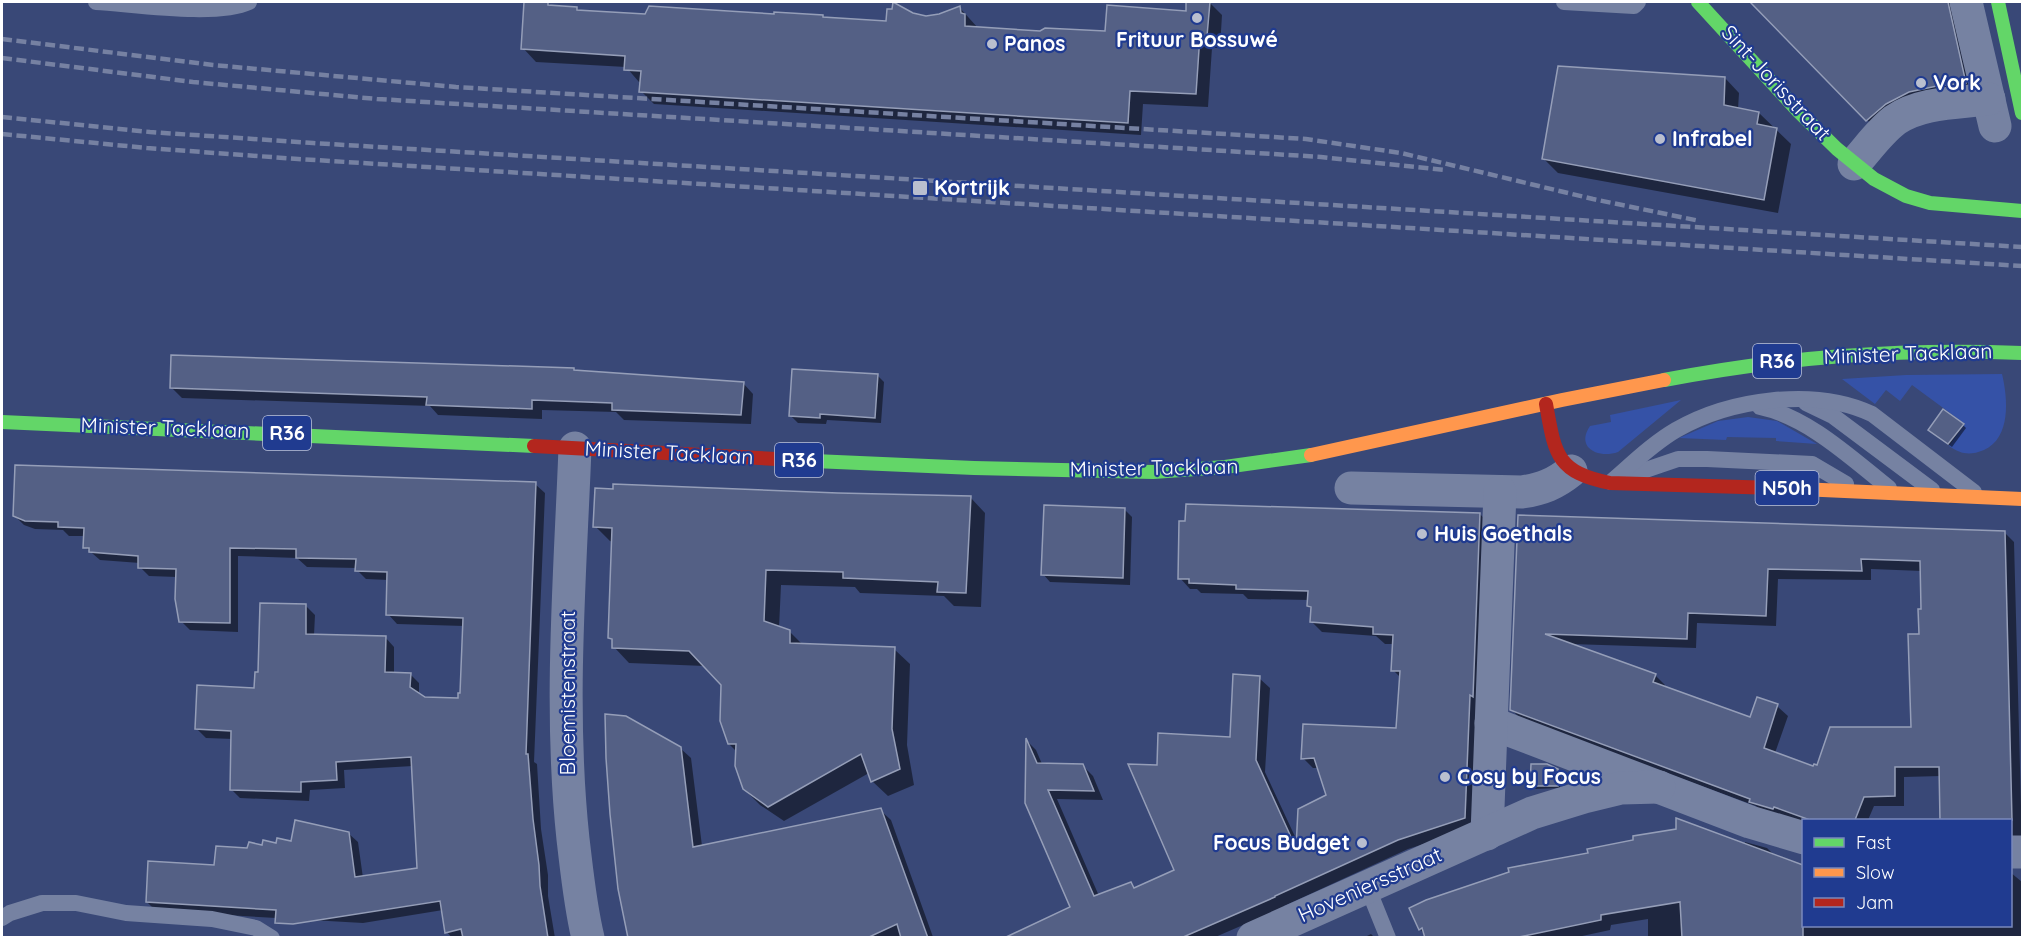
<svg xmlns="http://www.w3.org/2000/svg" width="2024" height="939" viewBox="0 0 2024 939" font-family="Quicksand,sans-serif">
  <style>
    .green { fill: #3552a7 }
    .shadow { fill: #0007; fill-rule: evenodd }
    .building { fill: #546085; stroke: #959eb8; stroke-width: 1.5; fill-rule: evenodd }
    .lines { fill: none; stroke-linecap: round; stroke-linejoin: round }
    .lane { stroke: #7682a2; stroke-width: 16 }
    .street { stroke: #7682a2; stroke-width: 33 }
    .fast { stroke: #63d668; stroke-width: 14 }
    .slow { stroke: #ff974d; stroke-width: 14 }
    .jam { stroke: #b3261e; stroke-width: 14 }
    .rail { stroke: #7681a2; stroke-width: 4.5; stroke-dasharray: 10 4.5; stroke-linecap: butt }
    .poi-dot { fill: #babfcf; stroke: #203b90; stroke-width: 2 }
    .labels { text-anchor: middle; stroke-width: 4.5; stroke-linejoin: round; paint-order: stroke }
    .shield { fill: #203b90; stroke: #bcc4de; stroke-width: 1.5 }
    .shield-label { font-size: 20px; font-weight: bold; fill: #fff }
    .poi-label { font-size: 21px; font-weight: bold; fill: #fff; stroke: #203b90; text-anchor: start }
    .street-label { font-size: 21px; fill: #fff; stroke: #203b90 }
  </style>
  <rect width="100%" height="100%" fill="#394877"/>
  <!-- green -->
  <g class="green">
    <path d="M2002 374C2008 399 2011 438 1984 450 1969 456 1961 454 1949 446L1965 424 1912 385 1900 401 1886 390 1875 404 1842 379 1906 375Z"/>
    <path d="M1681 400 1618 452C1599 459 1575 448 1590 426L1611 422 1610 415Z"/>
    <path d="M1748 417 1777 421 1817 444 1776 441V438L1727 437 1726 440 1679 438 1718 421Z"/>
  </g>
  <!-- shadow -->
  <g class="shadow">
    <path d="M526 2H547L552 7 577 8 580 12 646 16H822L825 19 888 22 913 14 926 17 940 16 960 8 978 28 1040 32 1106 33 1187 12 1188 2H1209L1222 15 1220 48H1212L1208 107 1143 104 1141 135 654 104 641 91V82H639L626 67 536 62 523 48Z"/>
    <path d="M1752 2H1961L1974 92 1877 130Z"/>
    <path d="M1725 78 1739 93 1738 109 1759 113 1791 144 1778 213 1558 173 1543 158Z"/>
    <path d="M575 372 743 383 753 394 751 424 624 420 616 412 542 410V419L438 415 430 406 182 398 171 387Z"/>
    <path d="M878 376 884 382 881 423 827 420 826 424 798 423 791 416Z"/>
    <path d="M1963 425 1966 428 1952 447 1933 433Z"/>
    <path d="M535 484 545 493 534 762 537 764 541 829 548 875V896L555 938H452L447 932 443 910 363 923 156 911 147 902 248 849 277 844 348 833 358 842 363 878 419 870 413 766 344 770 345 788 310 790 309 801 240 798 231 789 233 739 206 738 197 729 256 689 259 673 306 606 315 615 314 635 385 637 394 647V674H410L419 683V694L425 698 459 700 462 695 464 626 397 624 388 614V580L366 579 357 570V568L307 567 297 558 238 556V632L190 630 181 621 177 577 149 576 140 567V563L100 560 85 547V536H69L63 530 35 529 24 525 15 516Z"/>
    <path d="M838 495 970 497 985 513 981 607 954 606 944 596 860 593 855 587 781 585 779 628 789 631 803 645 894 649 910 664 907 745 914 785 888 796 872 781 869 773 784 821 760 805 744 789 737 752 729 744 723 685 705 666 629 663 614 647V642L610 638 613 542 610 541 595 526Z"/>
    <path d="M1124 509 1132 517 1130 585 1050 582 1043 574Z"/>
    <path d="M1480 514 1490 525 1474 828 1408 849 1284 906 1285 907 1213 938H1005L1072 908 1028 742 1036 750 1042 764 1082 765 1093 776 1103 800 1057 799 1099 896 1131 883 1136 889 1176 871 1158 766 1231 739 1259 678 1270 688 1265 772 1298 843 1328 796 1319 768H1313L1303 758 1398 729 1401 678 1393 670 1394 644H1385L1376 636 1322 632 1312 622V610L1308 606 1309 600 1248 599 1243 594 1201 593 1197 589H1190L1180 578Z"/>
    <path d="M1519 516 2004 532 2014 542 2022 843 2010 846V820H1941V776L1904 777V806H1874L1868 820H1804V823L1761 811 1756 806 1522 720 1512 710ZM1871 569 1922 571V610L1913 728 1814 768 1775 753 1788 716 1777 706 1758 698 1751 719 1664 688 1665 685 1655 675 1570 644 1696 648 1697 623 1776 626 1778 579 1871 580Z"/>
    <path d="M680 748 691 758 702 846 880 810 891 820 933 937 907 938 904 935 899 938H629Z"/>
    <path d="M1557 770 1561 773 1560 788 1535 789 1532 786Z"/>
    <path d="M1745 842 1767 848 1775 856 1804 866V926H2010V872L2022 882V938H1648V919L1611 925 1610 930 1573 938H1427L1420 929 1411 908 1745 845Z"/>
    <path d="M1371 934 1375 938H1363Z"/>
  </g>
  <!-- building -->
  <g class="building">
    <path d="M524 2H548V5L577 7V10L645 14 649 6 774 14V12L823 15V17L886 21 887 9H892L893 2 913 13 926 16 939 14 960 6 961 13 965 14V26L1040 31 1045 28 1105 31 1107 5 1186 11V2H1210L1207 36 1200 35 1196 94 1130 91 1128 123 639 92 641 71 624 70 625 56 521 49Z"/>
    <path d="M1750 2H1948L1966 83 1937 86 1909 92 1886 104 1866 121Z"/>
    <path d="M1558 66 1725 77 1724 105 1759 112 1757 124 1777 128 1764 200 1542 159Z"/>
    <path d="M171 355 574 368V370L744 382 741 415 612 410V403L532 400V409L426 405 427 397 170 388Z"/>
    <path d="M792 369 878 374 875 418 820 414V418L789 416Z"/>
    <path d="M1943 409 1964 424 1948 444 1928 430Z"/>
    <path d="M15 465 536 482 526 754H528L533 819 539 865 540 886 548 938H463L461 929 445 933 440 901 293 924 275 923 276 910 146 902 148 861 214 865 216 846 247 848 249 842 262 845 263 840 276 843 277 838 291 841 295 820 349 832 355 877 417 868 411 757 336 762 337 780 301 782V792L230 790 231 731 195 729 197 685 254 688 255 672H258L260 603 306 604V634L386 636 385 672 411 673 410 687 425 697 458 698V693H460L463 618 386 615 387 572 355 571 356 559 296 558V549L230 548V623L179 622 175 599 176 569 138 568V556L89 552V548H83L84 528 58 527V522L25 521 13 516Z"/>
    <path d="M613 484 838 493 971 496 966 593 937 592 938 582 843 578V572L766 570 764 621 790 630V643L895 647 892 729 900 769 871 782 861 754 768 807 743 789 735 766 736 744H728L720 721 721 685 689 651 612 648V639L608 638 612 528 593 527 595 488 613 489Z"/>
    <path d="M1186 504 1480 513 1473 697 1470 695 1465 818 1398 840 1275 896V897L1181 938H1004L1070 907 1025 803 1026 738 1037 763 1083 764 1094 791 1048 790 1094 896 1131 882 1134 888 1174 870 1128 764 1157 765 1158 733 1230 737 1233 674 1260 676 1256 760 1296 848 1298 809 1326 795 1314 758 1301 759 1303 724 1396 728 1400 671H1391L1393 635 1373 634V627L1310 622 1311 607 1307 606 1308 591 1236 589V585L1189 583V579H1178L1179 521H1185Z"/>
    <path d="M1044 505 1125 508 1123 578 1041 575Z"/>
    <path d="M1518 515 2005 531 2012 820H1940L1939 767H1895V796L1864 797 1855 820H1810L1774 807 1773 809 1756 804 1749 802 1750 799 1510 710ZM1861 559 1920 561 1921 609H1918L1919 634H1908L1911 727H1830L1817 765 1814 764 1813 766 1764 748 1778 704 1757 697 1750 717 1653 682 1656 674 1545 634 1687 639 1688 613 1766 616 1768 569 1862 571Z"/>
    <path d="M605 714 626 716 681 747 693 847 881 808 928 938H901L897 924 867 938H628L618 889 610 814 606 758Z"/>
    <path d="M1531 764H1547L1558 769V786H1530Z"/>
    <path d="M1676 818 1803 865V938H1682L1680 902 1601 915V920L1514 938H1425L1422 928 1419 930 1409 908 1426 900 1509 872 1508 868 1588 853 1587 849 1633 840V836L1676 829Z"/>
  </g>
  <g class="lines">
    <!-- lane -->
    <g class="lane">
      <path d="M96 2C133 4 217 17 249 2"/>
      <path d="M1564 2 1634 6 1638 2"/>
      <path d="M1806 403 1833 416 1932 490"/>
      <path d="M1760 407C1808 417 1851 458 1889 488"/>
      <path d="M1634 474 1678 459H1707L1812 464 1846 484"/>
      <path d="M1611 482C1632 464 1652 444 1676 430 1730 399 1815 387 1872 414L1974 492"/>
      <path d="M1367 886 1388 938"/>
      <path d="M2 918 10 913 42 903H76L126 913 212 919 256 928 272 938"/>
    </g>
    <!-- street -->
    <g class="street">
      <path d="M1966 2 1995 126"/>
      <path d="M1854 164C1867 150 1879 132 1895 120 1921 102 1958 103 1989 99"/>
      <path d="M575 448C570 578 559 708 573 839 577 872 580 905 588 938"/>
      <path d="M1351 488 1522 492C1542 489 1555 484 1571 471"/>
      <path d="M1491 723 1750 822 1804 838"/>
      <path d="M1487 834 1500 492"/>
      <path d="M2010 852H2022"/>
      <path d="M1253 938 1532 813 1584 797 1621 788 1659 787"/>
    </g>
    <!-- fast -->
    <g class="fast">
      <path d="M1698 2 1798 111 1837 149 1874 179 1906 196 1930 203 2022 211"/>
      <path d="M1998 2 2022 113"/>
      <path d="M1664 380C1786 357 1899 348 2022 353"/>
      <path d="M2 422 534 446"/>
      <path d="M814 461 974 468 1153 472 1225 467 1311 455"/>
    </g>
    <!-- slow -->
    <g class="slow">
      <path d="M1311 455 1562 400 1664 380"/>
      <path d="M1776 488 2022 499"/>
    </g>
    <!-- jam -->
    <g class="jam">
      <path d="M1546 404C1555 454 1556 472 1610 483L1776 488"/>
      <path d="M534 446 814 461"/>
    </g>
    <!-- rail -->
    <g class="rail">
      <path d="M2 39 213 65 456 87 1306 139 1401 153 1593 199 1700 221"/>
      <path d="M2 58 193 82 377 99 1194 149 1321 157 1445 170"/>
      <path d="M2 117 150 132 313 143 2022 247"/>
      <path d="M2 134 147 148 298 159 2022 266"/>
    </g>
  </g>
  <!-- markers -->
  <g class="poi-dot">
    <circle cx="1197" cy="18" r="6"/>
    <circle cx="992" cy="44" r="6"/>
    <circle cx="1921" cy="83" r="6"/>
    <circle cx="1660" cy="139" r="6"/>
    <rect x="912" y="180" width="16" height="16" rx="3"/>
    <circle cx="1422" cy="534" r="6"/>
    <circle cx="1445" cy="777" r="6"/>
    <circle cx="1362" cy="843" r="6"/>
  </g>
  <g class="labels">
    <!-- shield labels -->
    <g class="shield">
      <rect x="1753" y="344" width="48" height="34" rx="4.5"/>
      <rect x="263" y="416" width="48" height="34" rx="4.5"/>
      <rect x="775" y="443" width="48" height="34" rx="4.5"/>
      <rect x="1755.5" y="471" width="63" height="34" rx="4.5"/>
    </g>
    <g class="shield-label">
      <text x="1777" y="368">R36</text>
      <text x="287" y="440">R36</text>
      <text x="799" y="467">R36</text>
      <text x="1787" y="495">N50h</text>
    </g>
    <!-- poi labels -->
    <g class="poi-label">
      <text x="1197" y="47" text-anchor="middle">Frituur Bossuwé</text>
      <text x="1004" y="51">Panos</text>
      <text x="1933" y="90">Vork</text>
      <text x="1672" y="146">Infrabel</text>
      <text x="934" y="195">Kortrijk</text>
      <text x="1434" y="541">Huis Goethals</text>
      <text x="1457" y="784">Cosy by Focus</text>
      <text x="1350" y="850" text-anchor="end">Focus Budget</text>
    </g>
    <!-- street labels -->
    <g class="street-label">
      <text transform="translate(1776 83) rotate(47)" y="7">Sint-Jorisstraat</text>
      <text transform="translate(1908 354) rotate(-2)" y="7">Minister Tacklaan</text>
      <text transform="translate(165 428) rotate(2)" y="7">Minister Tacklaan</text>
      <text transform="translate(669 453) rotate(3)" y="7">Minister Tacklaan</text>
      <text transform="translate(1154 468) rotate(-1)" y="7">Minister Tacklaan</text>
      <text transform="translate(568 693) rotate(-90)" y="7">Bloemistenstraat</text>
      <text transform="translate(1370 885) rotate(-24)" y="7">Hoveniersstraat</text>
    </g>
  </g>
  <!-- border -->
  <rect width="2024" height="939" fill="none" stroke="#ffffff" stroke-width="6"/>
  <!-- legend -->
  <rect x="1802" y="819" width="210" height="108" fill="#203b90" stroke="#7989bc" stroke-width="1.5"/>
  <rect x="1814" y="838" width="30" height="9" fill="#63d668" stroke="#7989bc" stroke-width="1.5"/>
  <text x="1856" y="849" font-size="18" fill="#ffffff">Fast</text>
  <rect x="1814" y="868" width="30" height="9" fill="#ff974d" stroke="#7989bc" stroke-width="1.5"/>
  <text x="1856" y="879" font-size="18" fill="#ffffff">Slow</text>
  <rect x="1814" y="898" width="30" height="9" fill="#b3261e" stroke="#7989bc" stroke-width="1.5"/>
  <text x="1856" y="909" font-size="18" fill="#ffffff">Jam</text>
</svg>
